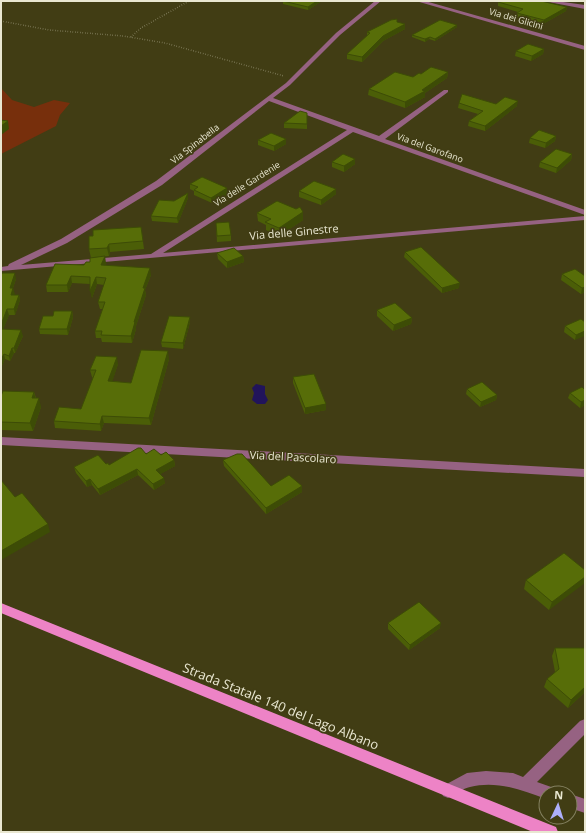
<svg xmlns="http://www.w3.org/2000/svg" width="586" height="833" viewBox="0 0 586 833" font-family="'Open Sans',sans-serif">
  <style>
    .green { fill: #772f0c }
    .water { fill: #21145b }
    .lines { fill: none; stroke-linecap: round; stroke-linejoin: round }
    .path { stroke: #9c997b; stroke-width: 1.5; stroke-dasharray: 0.5 2; stroke-linecap: butt }
    .minor { fill: #966282; fill-rule: evenodd }
    .major { fill: #ed83c6; fill-rule: evenodd }
    .wall { fill: #4b5e07 }
    .shaded-wall { fill: #3d4c06 }
    .building { fill: #576d08; stroke: #3d4c06 }
    .labels { text-anchor: middle; stroke-width: 3.5; stroke-linejoin: round; paint-order: stroke }
    .far-street-label { font-size: 9px; fill: #e9e7d1; stroke: #413d14 }
    .street-label { font-size: 11px; fill: #e9e7d1; stroke: #413d14 }
    .near-street-label { font-size: 13px; fill: #e9e7d1; stroke: #413d14 }
  </style>
  <rect width="100%" height="100%" fill="#413d14"/>
  <!-- green -->
  <path class="green" d="M1 88 12 100 34 107 54 100 70 103 60 115 56 126 1 154Z"/>
  <!-- water -->
  <path class="water" d="M256 384 265 386V394L268 400 265 404H257L252 400 254 393 252 388Z"/>
  <g class="lines">
    <!-- path -->
    <g class="path">
      <path d="M1 21 49 30 123 36 165 43 284 76"/>
      <path d="M131 37 141 28 189 1"/>
    </g>
    <!-- minor -->
    <g class="minor">
      <path d="M375 1H381L340 35 290 85 273 98 379 136 444 90H448V92L385 139 585 210V215L353 132 163 253 585 216V220L1 271V267L8 266 9 264 61 239 156 181 286 83 336 33ZM269 101 347 130 151 254 21 265 67 243 162 185Z"/>
      <path d="M416 1H425L585 46V50Z"/>
      <path d="M543 1H556L585 5V9Z"/>
      <path d="M1 437 585 469V477L1 445Z"/>
      <path d="M585 719V734L537 782 554 788 556 793H546V799C522 790 496 780 470 787 463 788 455 795 448 798L443 796 441 791 443 786 467 773 486 771 513 773 523 777 580 721Z"/>
      <path d="M570 794 585 799V813L570 808Z"/>
    </g>
    <!-- major -->
    <path class="major" d="M1 603 551 825 556 827 558 832H533L1 613Z"/>
  </g>
  <!-- wall -->
  <g class="wall">
    <path d="M283 1H322L308 10 283 4Z"/>
    <path d="M498 2 567 7 566 11 543 24 516 17 517 13 518 12 498 6Z"/>
    <path d="M397 22 405 24V29L383 41 362 62 347 59V54L367 36V32Z"/>
    <path d="M457 27 435 41 429 39 425 42 412 37V35Z"/>
    <path d="M544 49 543 54 531 61 515 56 516 51Z"/>
    <path d="M448 72 447 78 425 93V97L405 108 368 95 369 89 413 77 421 74Z"/>
    <path d="M459 103 496 104 517 106 485 131 468 126 469 121 478 114 458 108Z"/>
    <path d="M307 113V129L284 128V123Z"/>
    <path d="M556 136 555 141 545 148 529 143 530 138Z"/>
    <path d="M286 139V144L274 151 258 145V140Z"/>
    <path d="M572 154 571 160 556 173 539 167 540 162Z"/>
    <path d="M332 162 355 164 344 172 332 167Z"/>
    <path d="M190 184 228 194 212 203 194 195V191L190 189Z"/>
    <path d="M336 189V194L321 205 299 197V191Z"/>
    <path d="M188 193V198L178 223 152 221 151 216Z"/>
    <path d="M257 213 303 220 279 236 266 230V225L258 221Z"/>
    <path d="M216 223 231 235V241L217 242Z"/>
    <path d="M141 227 144 249 110 252 109 256 91 258 89 249 93 236Z"/>
    <path d="M405 252 459 288 442 293 404 257Z"/>
    <path d="M217 253 243 256 244 262 227 268 218 259Z"/>
    <path d="M90 262 106 263 105 265 151 275 145 290 146 295 136 326V329L132 343 102 342 101 338H96L95 331 103 309H100L98 302 104 285 97 284 92 298 90 284 72 283 68 292H47L46 285Z"/>
    <path d="M562 274 585 276V292L581 294 561 280Z"/>
    <path d="M1 276 16 279 13 288 14 295H19L20 300 15 315H9L3 329 23 336 15 353H14L10 361 5 359 1 368Z"/>
    <path d="M377 310 412 318 411 324 393 331 377 316Z"/>
    <path d="M72 311 73 317 68 335 40 334 39 329 53 316Z"/>
    <path d="M190 317V322L183 349 162 347 161 342Z"/>
    <path d="M585 322 575 340 564 332 565 326Z"/>
    <path d="M169 359 151 425 104 423 101 431 55 428 54 421 81 409 93 378 92 377 90 370 118 364 112 381 131 383Z"/>
    <path d="M293 377 326 410 305 414 293 383Z"/>
    <path d="M467 389 497 395 496 400 480 407 466 394Z"/>
    <path d="M585 390V405L580 408 568 398 570 393Z"/>
    <path d="M34 392 36 398 41 407 33 431 1 430V396Z"/>
    <path d="M146 454 161 455 174 460 175 466 160 474 165 483 154 490 138 475 100 495 92 485 87 487 76 473 74 467 106 464 109 465Z"/>
    <path d="M223 460 271 486H302V492L266 514 224 466Z"/>
    <path d="M585 570 549 610 524 589 526 580Z"/>
    <path d="M388 623 440 628 409 650 388 629Z"/>
    <path d="M555 648H585V692L568 708 544 687 547 679 555 672 552 656Z"/>
  </g>
  <!-- shaded-wall -->
  <g class="shaded-wall">
    <path d="M317 1H322L308 10V7Z"/>
    <path d="M567 7 566 11 543 24 544 20Z"/>
    <path d="M405 24V29L383 41 362 62V57L383 36Z"/>
    <path d="M457 25V27L435 41V39Z"/>
    <path d="M430 37 429 39 425 42V39Z"/>
    <path d="M544 49 543 54 531 61 532 56Z"/>
    <path d="M448 72 447 78 425 93V97L405 108V102L422 90Z"/>
    <path d="M518 101 517 106 485 131V126Z"/>
    <path d="M8 121 9 129 1 135V126Z"/>
    <path d="M556 136 555 141 545 148 546 143Z"/>
    <path d="M286 139V144L274 151V146Z"/>
    <path d="M572 154 571 160 556 173 557 168Z"/>
    <path d="M355 159V164L344 172V166Z"/>
    <path d="M227 188 228 194 212 203 211 198Z"/>
    <path d="M336 189V194L321 205V200Z"/>
    <path d="M188 193V198L178 223 177 218Z"/>
    <path d="M303 212V220L279 236V228Z"/>
    <path d="M109 244 110 252 109 256 107 248Z"/>
    <path d="M105 256 106 263 102 272 101 265Z"/>
    <path d="M243 256 244 262 227 268V262Z"/>
    <path d="M150 268 151 275 145 290 146 295 136 326V329L132 343 131 336 134 322 143 288Z"/>
    <path d="M15 273 16 279 11 294 10 288Z"/>
    <path d="M71 276 72 283 68 292 67 285Z"/>
    <path d="M96 277 97 284 92 298 90 291Z"/>
    <path d="M460 283 459 288 442 293V288Z"/>
    <path d="M585 287V292L581 294 582 288Z"/>
    <path d="M13 288 15 294 12 300 11 295Z"/>
    <path d="M19 295 20 300 15 315 14 309Z"/>
    <path d="M7 309 9 315 1 335V325Z"/>
    <path d="M72 311 73 317 68 335 67 329Z"/>
    <path d="M190 317V322L183 349V343Z"/>
    <path d="M412 318 411 324 393 331 394 325Z"/>
    <path d="M21 330 23 336 15 353 14 348Z"/>
    <path d="M585 331V336L575 340 576 335Z"/>
    <path d="M12 348 14 353 10 361 9 356Z"/>
    <path d="M168 351 169 359 151 425 149 418Z"/>
    <path d="M4 354 5 359 1 368V359Z"/>
    <path d="M117 357 118 364 110 389 108 381Z"/>
    <path d="M34 392 36 401 32 398Z"/>
    <path d="M497 395 496 400 480 407 481 402Z"/>
    <path d="M39 398 41 407 33 431 30 423Z"/>
    <path d="M585 400V405L580 408 581 402Z"/>
    <path d="M326 404V410L305 414V408Z"/>
    <path d="M102 416 104 423 101 431 100 424Z"/>
    <path d="M174 460 175 466 157 476 156 470Z"/>
    <path d="M137 469 138 475 100 495 98 489Z"/>
    <path d="M164 478 165 483 154 490 153 484Z"/>
    <path d="M90 479 92 485 87 487 86 481Z"/>
    <path d="M302 486V492L266 514V508Z"/>
    <path d="M48 524 50 532 1 560V551Z"/>
    <path d="M585 577V583L549 610 552 602Z"/>
    <path d="M441 623 440 628 409 650 410 645Z"/>
    <path d="M585 687V692L568 708 571 700Z"/>
  </g>
  <!-- building -->
  <g class="building">
    <path d="M283 1H317L308 7Z"/>
    <path d="M500 1H541L567 7 544 20 517 13 523 9 498 2Z"/>
    <path d="M397 19V22L405 24 383 36 362 57 347 54 370 33 367 32 391 20Z"/>
    <path d="M440 20 457 25 435 39 430 37 425 39 412 35Z"/>
    <path d="M528 44 544 49 532 56 516 51Z"/>
    <path d="M431 67 448 72 422 90 425 91 405 102 369 89 395 72 413 77 419 73 421 74Z"/>
    <path d="M462 94 496 104 505 97 518 101 485 126 469 121 483 111 459 103Z"/>
    <path d="M300 111 307 113V124L284 123Z"/>
    <path d="M1 120 8 121 1 126Z"/>
    <path d="M539 130 556 136 546 143 530 138Z"/>
    <path d="M271 133 286 139 274 146 258 140Z"/>
    <path d="M556 149 572 154 557 168 540 162Z"/>
    <path d="M343 154 355 159 344 166 332 162Z"/>
    <path d="M202 177 227 188 211 198 194 190 198 187 190 184Z"/>
    <path d="M314 181 336 189 321 200 299 191Z"/>
    <path d="M188 193 177 218 151 216 159 200 174 201Z"/>
    <path d="M277 201 296 209 300 207 303 212 279 228 265 222 271 219 257 213Z"/>
    <path d="M229 222 231 235 217 236 216 223Z"/>
    <path d="M141 227 143 241 109 244 107 248 89 249V236H93V230Z"/>
    <path d="M421 247 460 283 442 288 405 252Z"/>
    <path d="M234 248 243 256 227 262 217 253Z"/>
    <path d="M105 256 101 265 150 268 143 288H145L134 322H135L131 336 101 335 102 331H95L105 302H98L106 278 96 277 90 291V277L71 276 67 285H46L55 264 84 265 86 262H90V258Z"/>
    <path d="M575 269 585 276V287L582 288 562 274Z"/>
    <path d="M2 273H15L10 288H13L11 295H19L14 309H7L1 325V276Z"/>
    <path d="M395 303 412 318 394 325 377 310Z"/>
    <path d="M54 311H72L67 329H39L43 316H53Z"/>
    <path d="M169 316 190 317 183 343 161 342Z"/>
    <path d="M581 319 585 322V331L576 335 565 326Z"/>
    <path d="M1 329 21 330 14 348H12L9 356 4 354 1 359Z"/>
    <path d="M141 350 168 351 149 418 102 416 100 424 54 421 59 407 81 409 96 370H90L96 356 117 357 108 381 131 383Z"/>
    <path d="M314 374 326 404 305 408 293 377Z"/>
    <path d="M482 382 497 395 481 402 467 389Z"/>
    <path d="M582 387 585 390V400L581 402 570 393Z"/>
    <path d="M3 391 34 392 32 398H39L30 423 1 422V396Z"/>
    <path d="M138 448H141L146 454 154 449 161 455 166 452 174 460 156 470 164 478 153 484 137 469 98 489 90 479 86 481 74 467 98 455 106 464 108 463 109 465Z"/>
    <path d="M237 454H242L271 486 289 475 302 486 266 508 223 460Z"/>
    <path d="M1 480 15 497 22 493 48 524 1 551Z"/>
    <path d="M564 553 585 570V577L552 602 526 580Z"/>
    <path d="M419 602 441 623 410 645 388 623Z"/>
    <path d="M555 648H585V687L571 700 547 679 559 669Z"/>
  </g>
  <g class="labels">
    <!-- far-street labels -->
    <g class="far-street-label">
      <text transform="translate(516 19) rotate(16)" y="3">Via dei Glicini</text>
      <text transform="translate(195 144) rotate(-38)" y="3">Via Spinabella</text>
      <text transform="translate(430 148) rotate(20)" y="3">Via del Garofano</text>
      <text transform="translate(247 184) rotate(-32)" y="3">Via delle Gardenie</text>
    </g>
    <!-- street labels -->
    <g class="street-label">
      <text transform="translate(294 232) rotate(-5)" y="4">Via delle Ginestre</text>
      <text transform="translate(293 457) rotate(3)" y="4">Via del Pascolaro</text>
    </g>
    <!-- near-street labels -->
    <g class="near-street-label">
      <text transform="translate(281 706) rotate(22)" y="5">Strada Statale 140 del Lago Albano</text>
    </g>
  </g>
  <!-- border -->
  <rect width="586" height="833" fill="none" stroke="#e9e7d1" stroke-width="4"/>
  <!-- north arrow -->
  <g transform="translate(558 805) rotate(4)"><circle r="19" fill="#413d14" stroke="#848160"/>
  <path d="M0-3L7 15L0 10L-7 15Z" fill="#adaffb"/>
  <text y="-6" font-size="11" font-weight="bold" text-anchor="middle" fill="#e9e7d1">N</text>
  </g>
</svg>
